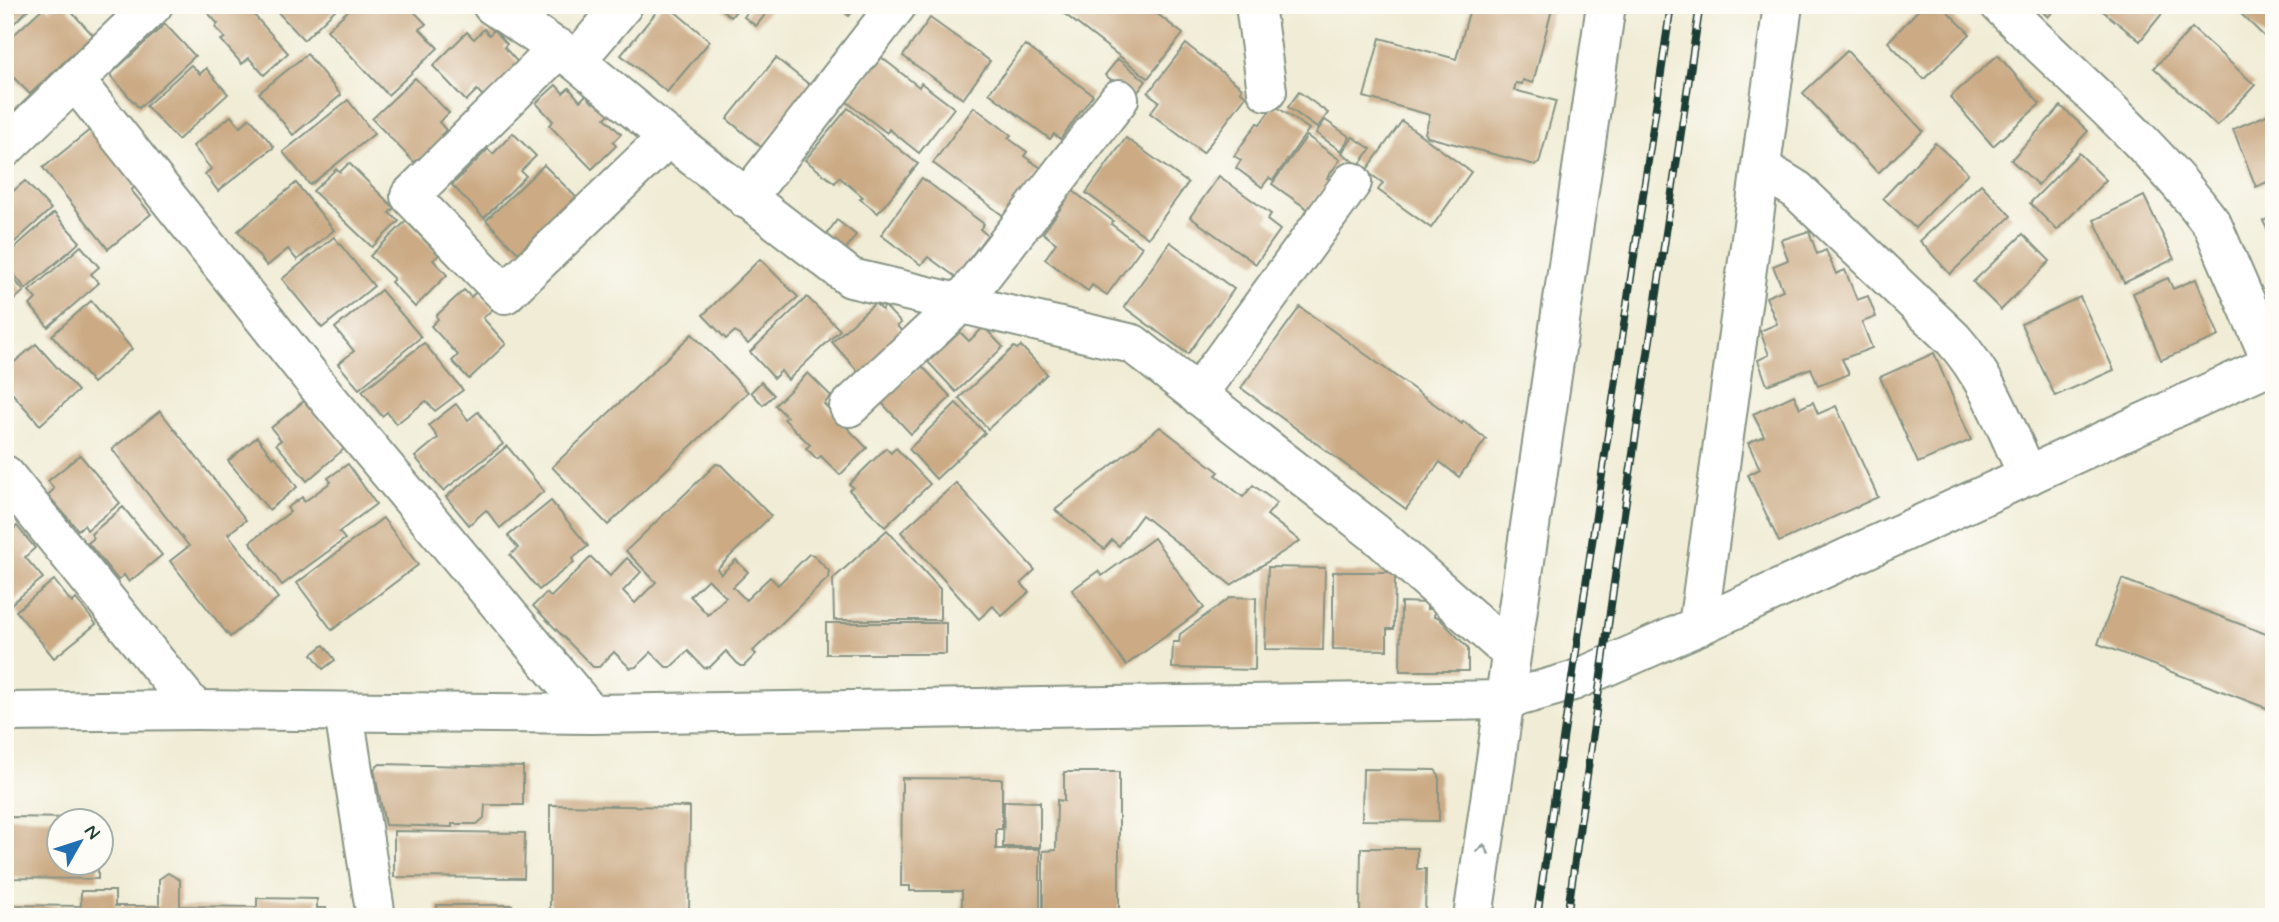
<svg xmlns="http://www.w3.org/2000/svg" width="2279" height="922" viewBox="0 0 2279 922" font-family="Mynerve,sans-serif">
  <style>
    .building { fill: #cbaa84; fill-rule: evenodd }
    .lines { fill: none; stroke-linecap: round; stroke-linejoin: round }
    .minor-casing { stroke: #889484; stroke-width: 42 }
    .minor { stroke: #fff; stroke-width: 38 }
    .rail-casing { stroke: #1f3d34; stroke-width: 8 }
    .rail { stroke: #fdfcf7; stroke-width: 5; stroke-dasharray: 16; stroke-linecap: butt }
    .oneway { stroke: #8f9e9a }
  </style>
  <rect width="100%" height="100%" fill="#fdfcf7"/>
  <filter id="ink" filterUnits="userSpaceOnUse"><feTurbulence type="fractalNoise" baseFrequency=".0143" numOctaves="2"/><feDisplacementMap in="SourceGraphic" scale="14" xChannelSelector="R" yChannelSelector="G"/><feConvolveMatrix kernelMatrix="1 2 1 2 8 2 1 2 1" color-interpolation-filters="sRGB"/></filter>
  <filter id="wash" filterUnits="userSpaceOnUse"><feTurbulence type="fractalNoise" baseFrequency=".00686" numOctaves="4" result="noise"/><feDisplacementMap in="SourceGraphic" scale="28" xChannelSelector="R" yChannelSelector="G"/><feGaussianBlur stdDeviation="1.57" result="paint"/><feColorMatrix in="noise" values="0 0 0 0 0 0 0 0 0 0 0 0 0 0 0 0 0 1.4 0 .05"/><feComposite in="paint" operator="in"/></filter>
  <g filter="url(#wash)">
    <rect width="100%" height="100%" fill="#f0ecd5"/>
    <g id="blocks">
      <!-- building -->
      <g class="building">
        <path d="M5 5H33L5 32Z"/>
        <path d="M46 5 50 10 55 5H65L93 35 30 94 5 69V43Z"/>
        <path d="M201 5H245L288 53 264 75 249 58 242 64 221 40 225 38 215 27 218 24Z"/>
        <path d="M271 5H340L304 40Z"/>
        <path d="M354 5H408L426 24 420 29 438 48 388 95 327 30Z"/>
        <path d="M581 5H600L592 15Z"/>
        <path d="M662 5H667L710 41 667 92 621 55Z"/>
        <path d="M717 5H741L731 17Z"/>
        <path d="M753 5H763L769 10 756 26 744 17Z"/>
        <path d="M836 5H858L849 16Z"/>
        <path d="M1067 5H1146L1183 34 1148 78 1062 12Z"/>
        <path d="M1471 5H1553L1533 83 1523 80 1522 84 1516 83 1514 90 1556 101 1539 163 1535 165 1428 137 1425 133 1430 115 1364 97 1380 38 1456 59Z"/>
        <path d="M1862 5H1883V10Z"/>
        <path d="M1923 5H1941L1970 34 1924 79 1888 42Z"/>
        <path d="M2036 5H2059L2048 17Z"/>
        <path d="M2102 5H2169L2140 41 2099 8Z"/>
        <path d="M2232 5H2274V40L2271 43Z"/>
        <path d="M930 18 990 61 963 99 903 56Z"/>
        <path d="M165 24 195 56 139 108 110 75Z"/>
        <path d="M2192 28 2255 85 2217 126 2154 68Z"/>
        <path d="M484 29 489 35 494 30 507 44 504 47 520 65 485 98 477 90 466 101 433 66 467 32 474 39Z"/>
        <path d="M1186 44 1242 88 1240 91 1246 96 1203 153 1150 113 1159 101 1148 93Z"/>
        <path d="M1025 45 1093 95 1060 139 1054 134 1050 139 989 93Z"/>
        <path d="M1847 51 1923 131 1878 173 1803 93Z"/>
        <path d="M307 54 341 95 293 135 259 93Z"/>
        <path d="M1998 55 2040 104 1993 146 1950 97Z"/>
        <path d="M881 57 919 87 921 83 954 108 919 153 889 129 887 133 847 102Z"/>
        <path d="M776 58 811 86 761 147 727 119Z"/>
        <path d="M1118 59 1146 81 1134 97 1105 75Z"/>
        <path d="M191 65 200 74 206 68 228 94 178 140 146 106Z"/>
        <path d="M415 78 449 113 439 122 446 130 441 135 444 138 421 160 419 158 414 162 372 119Z"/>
        <path d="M556 85 563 93 569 88 580 101 586 95 593 103 598 98 611 112 605 118 621 134 613 142 616 146 592 169 549 125 553 121 536 103Z"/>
        <path d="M1299 92 1328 113 1317 128 1288 107Z"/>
        <path d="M348 100 374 134 310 185 283 152Z"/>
        <path d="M1274 105 1309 129 1273 180 1269 178 1262 187 1236 168 1241 160 1234 156 1257 123 1260 124Z"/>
        <path d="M2061 106 2088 131 2038 185 2011 160Z"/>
        <path d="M974 107 1011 135 1008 138 1027 152 1024 156 1041 168 1005 217 933 163Z"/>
        <path d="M848 108 918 164 878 213 860 199 863 197 839 177 835 183 805 160Z"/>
        <path d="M2274 112V200L2267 182 2256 187 2233 129Z"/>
        <path d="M231 116 240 127 250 118 274 147 218 191 205 174 211 169 193 146Z"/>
        <path d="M1325 120 1350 137 1341 151 1316 133Z"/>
        <path d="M1402 121 1471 172 1431 228 1378 190 1383 183 1366 171Z"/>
        <path d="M91 129 137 186 131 190 151 214 108 249 43 168Z"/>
        <path d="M513 133 536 156 521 171 526 176 484 218 452 185 488 149 493 154Z"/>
        <path d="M1307 136 1340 160 1327 178 1330 180 1309 210 1272 184Z"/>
        <path d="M1353 137 1371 149 1359 165 1342 153Z"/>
        <path d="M1126 138 1188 183 1148 238 1086 193Z"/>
        <path d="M1935 143 1968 173 1915 228 1883 198Z"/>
        <path d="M2079 153 2106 180 2057 230 2030 203Z"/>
        <path d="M349 163 394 208 389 213 399 221 372 247 313 191 336 169 340 172Z"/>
        <path d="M544 165 576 197 518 253 486 220Z"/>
        <path d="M1219 176 1271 214 1267 220 1280 230 1256 264 1190 217Z"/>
        <path d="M922 178 984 224 980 229 987 235 956 277 928 257 921 265 881 235Z"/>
        <path d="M25 181 51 209 5 251V198Z"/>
        <path d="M296 183 334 230 297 260 288 249 267 266 238 231Z"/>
        <path d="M1981 184 2011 216 1950 274 1920 241Z"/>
        <path d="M1073 191 1113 221 1111 224 1142 247 1107 295 1092 285 1088 291 1045 259 1056 243 1043 233Z"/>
        <path d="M2144 196 2174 259 2124 283 2094 220Z"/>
        <path d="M54 213 80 242 26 289 5 264V256Z"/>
        <path d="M2274 216V243L2263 221Z"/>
        <path d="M837 220 856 235 845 250 826 235Z"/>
        <path d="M406 221 439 255 433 260 447 275 415 307 391 282 394 279 370 256Z"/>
        <path d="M1809 231 1817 254 1826 250 1836 274 1845 270 1857 300 1868 296 1876 317 1862 322 1872 348 1842 359 1849 374 1818 386 1811 368 1767 385 1758 360 1769 355 1760 331 1777 324 1766 297 1783 290 1773 266 1788 260 1781 240Z"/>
        <path d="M2023 234 2050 261 2001 310 1973 282Z"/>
        <path d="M334 237 374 286 322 328 282 279Z"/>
        <path d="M1170 242 1234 289 1188 354 1124 307Z"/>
        <path d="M81 246 99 267 91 274 99 283 48 327 30 305 36 299 29 291Z"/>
        <path d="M760 259 798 297 748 344 735 331 726 339 703 315Z"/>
        <path d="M5 269 24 291 5 308Z"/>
        <path d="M2168 278 2173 289 2196 279 2219 336 2161 360 2133 293Z"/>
        <path d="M381 290 421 337 359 389 338 364 354 351 335 328Z"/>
        <path d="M464 290 471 297 476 292 493 309 483 318 506 344 469 379 452 361 458 355 431 326 438 319 436 316Z"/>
        <path d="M807 297 840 330 788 380 781 371 774 378 750 352Z"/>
        <path d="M2080 297 2114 370 2055 396 2021 324Z"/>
        <path d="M91 301 132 349 93 383 52 335Z"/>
        <path d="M875 303 882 310 885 306 901 323 897 326 906 336 862 376 832 342Z"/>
        <path d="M1300 307 1462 424 1463 421 1486 439 1459 477 1440 462 1406 509 1241 388Z"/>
        <path d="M984 327 1003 347 956 392 928 362 960 332 969 341Z"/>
        <path d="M692 334 748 392 608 525 552 467Z"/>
        <path d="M424 343 463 390 435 411 426 401 396 424 387 412 382 416 362 391Z"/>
        <path d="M36 344 78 391 40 425 5 385V370Z"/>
        <path d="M5 345 13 354 5 361Z"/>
        <path d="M1021 346 1047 374 988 429 959 398 1014 347 1017 349Z"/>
        <path d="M1934 353 1971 440 1918 463 1880 377Z"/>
        <path d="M921 365 951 397 911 434 881 402Z"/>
        <path d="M808 373 831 396 824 404 867 448 840 475 821 456 817 459 806 448 810 445 784 419 787 417 775 405Z"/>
        <path d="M761 382 774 395 763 405 751 392Z"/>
        <path d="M1794 395 1800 408 1813 402 1818 414 1836 406 1878 497 1779 542 1748 475 1760 469 1748 443 1764 436 1753 414Z"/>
        <path d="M304 401 344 449 307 481 276 444 281 440 271 428Z"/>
        <path d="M956 403 985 433 936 479 909 449Z"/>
        <path d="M456 404 468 420 478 412 503 444 443 491 415 457 438 438 429 425Z"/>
        <path d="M160 411 246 520 228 534 278 598 230 637 170 561 189 546 112 449Z"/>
        <path d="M1160 427 1219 472 1216 475 1243 497 1253 485 1277 503 1267 515 1300 541 1231 585 1142 515 1119 546 1112 540 1104 549 1055 510Z"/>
        <path d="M257 437 273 458 275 456 297 487 269 510 228 461Z"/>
        <path d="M507 446 544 491 500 528 486 510 469 525 446 497Z"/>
        <path d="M886 448 891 453 896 448 930 484 885 527 849 490 853 487 849 484Z"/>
        <path d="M80 455 120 503 87 530 84 525 78 530 48 495 54 489 48 481Z"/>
        <path d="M348 464 376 504 339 532 345 539 282 585 250 542 290 512 287 508 302 497 304 502 331 482 328 478Z"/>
        <path d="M716 464 721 465 771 516 717 569 721 574 736 560 748 572 733 587 746 600 770 577 778 585 809 554 813 555 829 571 828 578 753 651 756 654 744 666H740L726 651 710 667 704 668 688 651 671 667H666L651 652 636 667 630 668 614 652 599 667H593L533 606 546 593 551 597 591 557 610 576 627 558 641 572 623 591 635 603 656 582 626 551ZM708 579 726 597 708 615 690 596Z"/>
        <path d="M956 483 1035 570 1021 583 1029 592 1002 616 993 606 979 619 901 532Z"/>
        <path d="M551 501 588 546 572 559 574 562 539 590 510 555 518 548 508 536Z"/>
        <path d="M123 507 162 555 129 582 124 575 118 580 88 543 94 538 91 534Z"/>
        <path d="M383 518 418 565 332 630 297 583Z"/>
        <path d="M5 521 12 530 17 526 35 548 25 557 43 578 5 609Z"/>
        <path d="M887 530 940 589V620H834L833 579Z"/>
        <path d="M1154 538 1204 608 1126 665 1072 590 1098 571 1102 576Z"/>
        <path d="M1268 567 1325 568 1323 650 1265 649Z"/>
        <path d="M1333 572H1395L1394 629H1387V650L1333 649Z"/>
        <path d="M2122 579 2274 637V711L2098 644Z"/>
        <path d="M54 580 72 603 76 599 96 624 54 658 16 611Z"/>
        <path d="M1231 597 1256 598 1255 670 1172 668 1173 642H1179L1180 634Z"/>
        <path d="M1401 602 1427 603V609H1434V617H1438L1468 648V671H1400Z"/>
        <rect x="826" y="623" width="120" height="31"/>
        <path d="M324 645 335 660 323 669 312 654Z"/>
        <path d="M380 764 523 767V805H485L484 818 477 824H452V827L385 825 374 769Z"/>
        <path d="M1363 769 1435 770 1439 775V821L1362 820Z"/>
        <path d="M1064 772H1119V917H1043V851L1056 850 1057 800 1064 801Z"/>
        <path d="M902 778 1002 779V829H996V849H1040V915L962 914V891H910V886H901Z"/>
        <path d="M1004 801 1040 802V847H1003Z"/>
        <path d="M550 805 690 807 689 917H550Z"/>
        <path d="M5 817 74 818V820H60V862H98V879L5 878Z"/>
        <path d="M394 831 525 833 524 878 394 877Z"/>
        <path d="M1361 848H1417V869H1426L1425 916H1360Z"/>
        <path d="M168 873 180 880V906L257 907V898L317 899V908H326L327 917H5V905L81 906V891H115V906H159V879Z"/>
        <path d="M437 905H512V917H438Z"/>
      </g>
    </g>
  </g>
  <g filter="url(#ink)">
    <use href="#blocks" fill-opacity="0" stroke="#889484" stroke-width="2"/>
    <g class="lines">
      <defs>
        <g id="minor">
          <path d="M492 5 576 61 668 137 851 278 1133 344 1375 533 1511 653"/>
          <path d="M1255 5 1267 91"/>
          <path d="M2000 5C2072 77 2151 142 2212 224L2272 363"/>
          <path d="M559 48 410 196 505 294 668 137"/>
          <path d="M576 61 623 5"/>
          <path d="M76 82 329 400 591 714"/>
          <path d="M5 148 153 5"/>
          <path d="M1761 168 1797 190 1953 339C1988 378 2006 428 2028 476"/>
          <path d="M746 199 897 5"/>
          <path d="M1197 395 1352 182"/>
          <path d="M849 407 959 305 1119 99"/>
          <path d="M5 475 195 710"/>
          <path d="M1698 626 1783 5"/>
          <path d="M5 712 195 710 591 714 1506 700 1573 681 1698 626 2274 363"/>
          <path d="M344 713 376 917"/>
          <path d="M1473 917 1606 5"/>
        </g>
      </defs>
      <!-- minor casing -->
      <use href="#minor" class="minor-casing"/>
      <!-- minor -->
      <use href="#minor" class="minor"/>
      <defs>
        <g id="rail">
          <path d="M1537 917 1671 5"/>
          <path d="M1567 917 1621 534 1700 5"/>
        </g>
      </defs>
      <!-- rail casing -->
      <use href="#rail" class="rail-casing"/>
      <!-- rail -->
      <use href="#rail" class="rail"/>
    </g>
    <!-- one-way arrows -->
    <defs><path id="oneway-chevron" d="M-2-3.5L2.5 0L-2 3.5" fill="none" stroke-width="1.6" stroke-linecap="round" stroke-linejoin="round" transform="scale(1.75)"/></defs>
    <use class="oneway" href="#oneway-chevron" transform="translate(1483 849) rotate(-81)"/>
  </g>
  <!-- margin -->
  <rect width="2279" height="922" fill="none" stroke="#fdfcf7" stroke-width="28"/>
  <!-- north arrow -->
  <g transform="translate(80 842) rotate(51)"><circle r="33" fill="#fdfcf7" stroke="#a4b0a9" stroke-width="2"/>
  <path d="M0-5L12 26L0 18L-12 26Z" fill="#1f6fb2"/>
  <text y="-10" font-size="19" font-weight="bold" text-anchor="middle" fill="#1f3d34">N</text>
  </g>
</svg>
